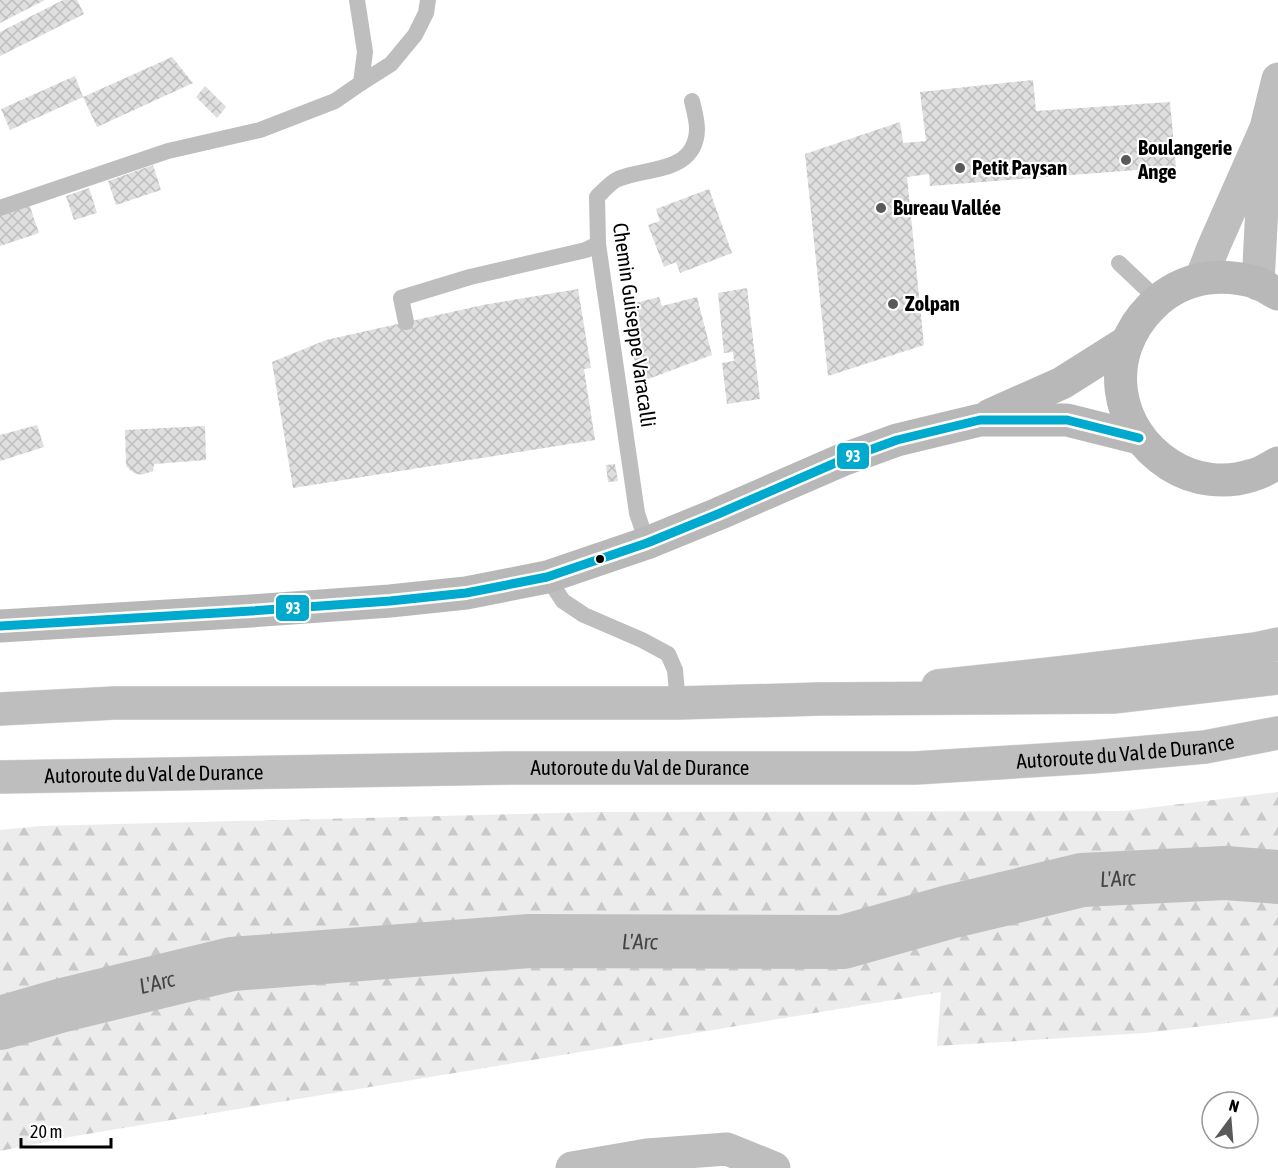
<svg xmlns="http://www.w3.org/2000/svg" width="1278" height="1168" viewBox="0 0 1278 1168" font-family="'Asap Condensed',sans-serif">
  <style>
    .forest { fill: url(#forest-firs) }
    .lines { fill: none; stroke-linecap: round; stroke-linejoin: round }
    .river { stroke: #bfbfbf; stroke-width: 54 }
    .building { fill: url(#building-cross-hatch) }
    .trunk-casing { stroke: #dbdbdb; stroke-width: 34 }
    .motorway-casing { stroke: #dbdbdb; stroke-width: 34 }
    .service { stroke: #bebebe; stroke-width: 16 }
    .minor { stroke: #bebebe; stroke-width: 33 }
    .tertiary { stroke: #bebebe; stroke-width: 33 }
    .secondary { stroke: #b8b8b8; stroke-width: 33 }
    .trunk { stroke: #bebebe; stroke-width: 33 }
    .motorway { stroke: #bebebe; stroke-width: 33 }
    .bus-1-casing { stroke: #fff; stroke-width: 14 }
    .bus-1 { stroke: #00a9ce; stroke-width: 9 }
    .poi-dot { fill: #595959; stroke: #fff; stroke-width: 2 }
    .bus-dot { fill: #000; stroke: #fff; stroke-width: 2 }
    .labels { text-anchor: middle; stroke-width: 4.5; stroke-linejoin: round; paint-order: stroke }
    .poi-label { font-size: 21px; font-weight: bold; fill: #000; stroke: #fff; text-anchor: start }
    .street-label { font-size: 21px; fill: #000; stroke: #fff }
    .water-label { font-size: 22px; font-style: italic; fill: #444; stroke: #fff }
    .line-badge { stroke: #fff; stroke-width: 2 }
    .badge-label { font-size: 16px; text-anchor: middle; font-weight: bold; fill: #fff }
  </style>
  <defs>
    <pattern id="forest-firs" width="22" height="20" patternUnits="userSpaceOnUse" patternTransform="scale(1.5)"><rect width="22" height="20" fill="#ececec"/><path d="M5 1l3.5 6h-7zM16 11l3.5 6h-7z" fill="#c9c9c9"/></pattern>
    <pattern id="building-cross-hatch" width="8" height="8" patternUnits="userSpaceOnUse" patternTransform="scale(1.5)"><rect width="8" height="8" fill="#dfdfdf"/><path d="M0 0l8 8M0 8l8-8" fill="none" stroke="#bebebe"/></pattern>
  </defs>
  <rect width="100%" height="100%" fill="#fff"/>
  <!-- forest -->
  <path class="forest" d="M1278 792V1017L1145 1033 937 1046 941 992 75 1136 0 1151V830L41 826 597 812 1124 811Z"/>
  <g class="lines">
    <!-- river -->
    <path class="river" id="s1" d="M0 1023 63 1005 232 964 530 941 843 942 949 912 1082 880 1225 873 1278 877"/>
  </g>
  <!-- building -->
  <g class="building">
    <path d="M0 0H45L0 23Z"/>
    <path d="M63 0H77L84 14 0 56V32Z"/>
    <path d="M172 57 193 83 97 127 83 97Z"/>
    <path d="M75 76 83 97 10 130 1 109Z"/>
    <path d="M1033 80 1036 111 1170 102 1176 167 930 186 929 174 907 177 924 345 828 376 805 154 900 122 903 143 926 141 920 92Z"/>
    <path d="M205 86 226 107 217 118 196 97Z"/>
    <path d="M153 165 161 190 116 205 108 181Z"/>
    <path d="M89 188 97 213 74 220 66 196Z"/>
    <path d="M709 189 732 253 680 273 676 262 664 267 648 225 660 221 656 209Z"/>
    <path d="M29 204 39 233 0 246V214Z"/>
    <path d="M747 288 760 399 727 404 722 363 734 361 733 352 724 353 718 293Z"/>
    <path d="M578 289 591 368 584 369 595 440 293 488 272 362 326 340 483 305Z"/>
    <path d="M659 297 662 306 697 297 712 355 643 381 631 351 634 350 628 337 640 333 631 304Z"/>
    <path d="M37 425 44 447 0 461V435Z"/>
    <path d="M205 426 206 460 154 464 153 471 141 475 134 473 126 466 125 430Z"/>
    <path d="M615 464 618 481 608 482 606 465Z"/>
  </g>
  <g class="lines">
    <defs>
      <path id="trunk" d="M938 686 1076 671 1255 649 1278 644"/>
      <g id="motorway">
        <path d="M0 709 115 703H678L820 699 1113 697 1278 678"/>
        <path id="s2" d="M0 777 512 768H915L1092 757 1205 747 1278 733"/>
      </g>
    </defs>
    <!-- trunk casing -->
    <use href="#trunk" class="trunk-casing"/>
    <!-- motorway casing -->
    <use href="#motorway" class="motorway-casing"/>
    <!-- service -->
    <g class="service">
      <path d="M357 0 365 52 361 83 391 64 415 35 426 13 428 0"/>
      <path d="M0 208 168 151 260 130 335 101 361 83"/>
      <path d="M1119 263 1158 300"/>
      <path d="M406 322 401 298 470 277 586 250 598 244"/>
      <path d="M647 543 637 513 598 244 597 197C603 191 611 182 618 179 648 167 696 173 697 129 697 120 694 110 692 101"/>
      <path d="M547 577 563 601 584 615 642 640 668 654 675 670 678 703"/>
    </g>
    <!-- minor -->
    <path class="minor" d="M572 1168 647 1155 727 1149 774 1168"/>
    <!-- tertiary -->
    <g class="tertiary">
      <path d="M1201 279 1213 248 1266 128 1278 79"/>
      <path d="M1258 284 1265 148"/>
    </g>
    <!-- secondary -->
    <g class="secondary">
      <path d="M1278 294C1271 291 1265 286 1258 283 1242 278 1225 276 1208 278 1187 281 1167 291 1152 306 1103 354 1113 429 1170 465 1195 481 1226 484 1253 475 1262 473 1270 467 1278 463"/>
      <path d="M990 415 1062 383 1127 342"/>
      <path d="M0 626 251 611 390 601 466 593 547 577 647 543 718 514 842 460 897 440 980 420H1067L1139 438"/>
    </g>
    <!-- trunk -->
    <use href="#trunk" class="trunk"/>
    <!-- motorway -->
    <use href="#motorway" class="motorway"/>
    <defs>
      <path id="bus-1" d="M0 626 251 611 390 601 466 593 547 577 647 543 718 514 842 460 897 440 980 420H1067L1139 438"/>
    </defs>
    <!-- bus-1 casing -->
    <use href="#bus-1" class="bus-1-casing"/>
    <!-- bus-1 -->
    <use href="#bus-1" class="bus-1"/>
  </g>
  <!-- markers -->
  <g class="poi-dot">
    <circle cx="1126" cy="160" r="6"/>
    <circle cx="960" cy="168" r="6"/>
    <circle cx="881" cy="208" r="6"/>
    <circle cx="893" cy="304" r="6"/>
  </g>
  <circle class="bus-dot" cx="600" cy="559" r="5"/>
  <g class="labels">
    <!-- poi labels -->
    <g class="poi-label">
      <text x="1138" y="155">Boulangerie<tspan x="1138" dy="24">Ange</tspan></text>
      <text x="972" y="175">Petit Paysan</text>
      <text x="893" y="215">Bureau Vallée</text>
      <text x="905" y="311">Zolpan</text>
    </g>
    <!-- street labels -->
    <g class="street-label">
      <text transform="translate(634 325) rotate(82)" y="7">Chemin Guiseppe Varacalli</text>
      <text dy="7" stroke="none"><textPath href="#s2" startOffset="1126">Autoroute du Val de Durance</textPath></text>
      <text dy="7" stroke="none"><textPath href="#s2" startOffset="640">Autoroute du Val de Durance</textPath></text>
      <text dy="7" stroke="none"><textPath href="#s2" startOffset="154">Autoroute du Val de Durance</textPath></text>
    </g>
    <!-- water labels -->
    <g class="water-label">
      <text dy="8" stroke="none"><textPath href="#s1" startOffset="1134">L'Arc</textPath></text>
      <text dy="8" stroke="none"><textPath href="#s1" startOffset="648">L'Arc</textPath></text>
      <text dy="8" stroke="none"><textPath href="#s1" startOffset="162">L'Arc</textPath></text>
    </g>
  </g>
  <g class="line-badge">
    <rect x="836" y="442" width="34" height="28" rx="6" fill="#00a9ce"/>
    <rect x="275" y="594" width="35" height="28" rx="6" fill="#00a9ce"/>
  </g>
  <g class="badge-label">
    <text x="853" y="462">93</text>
    <text x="293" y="614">93</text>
  </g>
  <!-- north arrow -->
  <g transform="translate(1230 1120) rotate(16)"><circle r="28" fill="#ffffff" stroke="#999999" stroke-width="1.5"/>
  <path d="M0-4.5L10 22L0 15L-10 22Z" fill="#595959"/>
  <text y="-9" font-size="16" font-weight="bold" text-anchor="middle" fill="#000000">N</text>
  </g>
  <!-- scale -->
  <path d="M21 1138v9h90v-9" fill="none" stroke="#000000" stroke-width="3"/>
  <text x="30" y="1138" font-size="18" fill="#000000" stroke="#ffffff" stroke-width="4.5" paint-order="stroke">20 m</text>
</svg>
